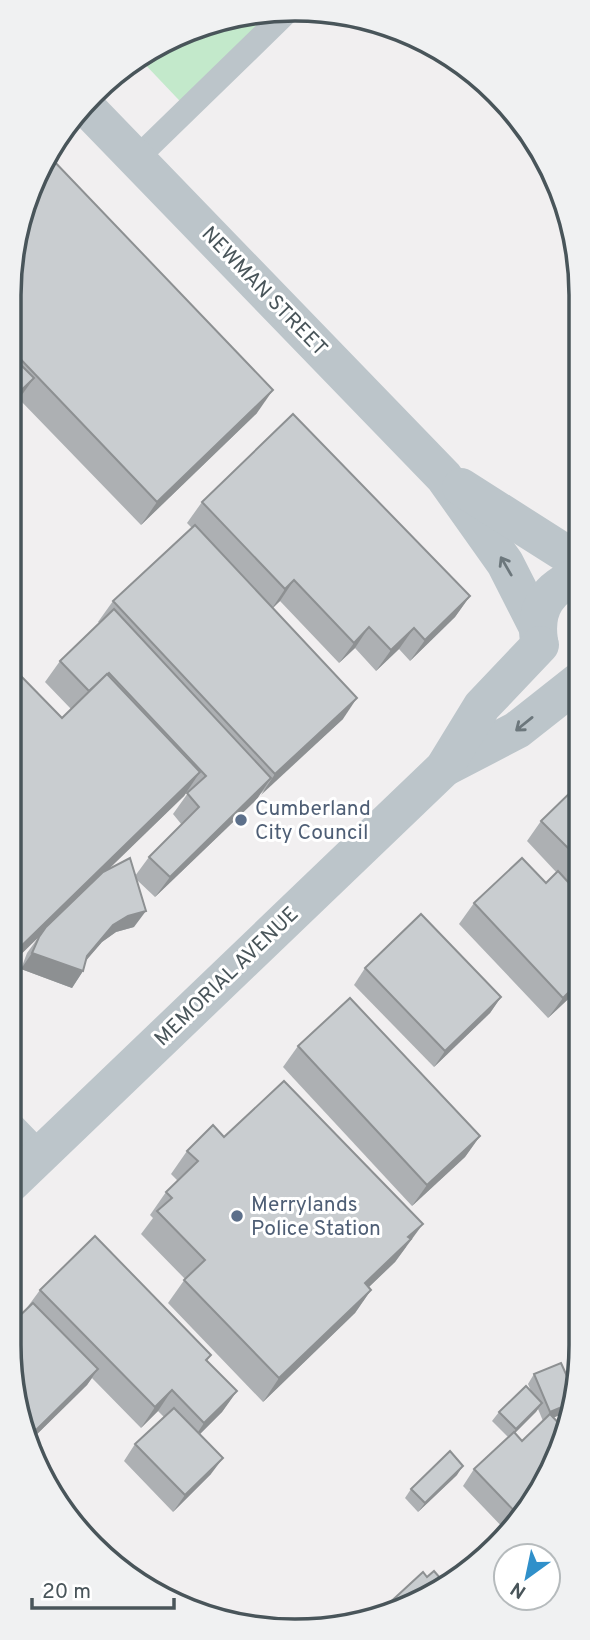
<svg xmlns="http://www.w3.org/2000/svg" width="590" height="1640" viewBox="0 0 590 1640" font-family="Overpass,sans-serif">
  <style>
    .green { fill: #c3e9cb }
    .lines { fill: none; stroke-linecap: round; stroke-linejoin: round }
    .lane { stroke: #bcc5ca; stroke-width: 24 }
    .street { stroke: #bcc5ca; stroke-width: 38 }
    .wall { fill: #adb0b3; fill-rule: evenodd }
    .shaded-wall { fill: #8d9092 }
    .building { fill: #c9cdd0; stroke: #8d9092; stroke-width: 2 }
    .oneway { stroke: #6c777c }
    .service-dot { fill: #5c6f8a; stroke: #fff; stroke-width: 2.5 }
    .labels { text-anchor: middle; stroke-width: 6; stroke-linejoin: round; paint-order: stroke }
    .street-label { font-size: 21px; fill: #49555a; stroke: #fff }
    .service-label { font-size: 21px; fill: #4e5e75; stroke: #fff; text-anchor: start }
    .rim { fill: none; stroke: #49555a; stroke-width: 3.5 }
  </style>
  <rect width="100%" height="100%" fill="#f1eff0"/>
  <!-- green -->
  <path class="green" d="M258 11 301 14 195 117 139 58 152 47Z"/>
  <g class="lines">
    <!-- lane -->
    <g class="lane">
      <path d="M137 158 286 13"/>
      <path d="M9 1121 41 1154"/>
    </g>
    <!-- street -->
    <g class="street">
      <path d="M85 106 444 477 505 563 537 626"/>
      <path d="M461 487 579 562"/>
      <path d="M539 641C534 607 549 587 579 576"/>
      <path d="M444 768 517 730 578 682"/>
      <path d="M9 1185 444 768 482 706 540 645"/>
    </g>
  </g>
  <!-- wall -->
  <g class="wall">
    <path d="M9 295 257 413 141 525 19 399 9 409Z"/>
    <path d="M202 502 470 596 455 617 410 661 399 649 376 671 355 648 339 663 280 601 272 608 343 719 260 794 257 799 155 897 137 880 134 927 116 932 102 942 86 960 83 971 72 988 21 969 27 953 40 935 9 966V680L62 718 71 709 45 682 60 661 100 623 98 622 113 601 192 528 187 523ZM187 792 188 793 173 814 182 825 149 857 135 876 107 870 184 796Z"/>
    <path d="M580 783V988L548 1018 459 924 474 903 546 883 557 873 527 841 541 821Z"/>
    <path d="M365 968 501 997 490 1013 434 1067 354 985Z"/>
    <path d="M298 1046 480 1136 465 1157 412 1206 283 1067Z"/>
    <path d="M224 1137 406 1247 395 1262 369 1287 371 1290 355 1313 263 1402 168 1303 185 1279 141 1234 153 1218 150 1215 166 1192 178 1181 171 1174 187 1151Z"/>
    <path d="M40 1290 211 1355 207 1361 237 1391 222 1412 200 1434 211 1474 173 1512 124 1461 135 1444 164 1417 158 1411 141 1428 92 1378 87 1385 28 1443 24 1437 9 1345 26 1309Z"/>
    <path d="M534 1374 575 1394 573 1407 571 1410 553 1417 522 1519 508 1533 463 1486 474 1469 508 1437 492 1421 499 1412 531 1391 528 1384ZM538 1409 543 1421 522 1441 515 1433Z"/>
    <path d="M457 1475 418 1512 405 1498 411 1489Z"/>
  </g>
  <!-- shaded-wall -->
  <g class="shaded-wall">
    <path d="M34 378 19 399 9 409V402Z"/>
    <path d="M273 390 257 413 141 525 157 502Z"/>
    <path d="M294 580 280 601 271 610 285 589Z"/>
    <path d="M470 596 455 617 410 661 425 640Z"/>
    <path d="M369 627 355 648 339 663 354 643Z"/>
    <path d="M414 628 399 649 376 671 391 650Z"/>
    <path d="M357 698 343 719 261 795 275 774Z"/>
    <path d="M200 772 184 796 9 966V958Z"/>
    <path d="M271 778 257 799 155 897 170 877Z"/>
    <path d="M146 911 134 927 116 932 102 942 78 970 83 971 72 988 21 969 32 953 113 925 128 916Z"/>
    <path d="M580 981V988L548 1018 563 998Z"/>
    <path d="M501 997 490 1013 434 1067 445 1051Z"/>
    <path d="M480 1136 465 1157 412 1206 427 1185Z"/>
    <path d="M423 1224 395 1262 349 1306 365 1283 408 1237Z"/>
    <path d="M371 1290 355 1313 263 1402 279 1378Z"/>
    <path d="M98 1369 87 1385 28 1443 27 1442 34 1432Z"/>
    <path d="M172 1390 158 1411 141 1428 155 1407Z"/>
    <path d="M237 1391 222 1412 190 1444 204 1423Z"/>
    <path d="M574 1402 573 1407 571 1410 544 1422 550 1412Z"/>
    <path d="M542 1403 536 1412 509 1439 516 1429Z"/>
    <path d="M223 1458 211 1474 173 1512 185 1495Z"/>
    <path d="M463 1466 457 1475 418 1512 425 1503Z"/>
  </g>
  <!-- building -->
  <g class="building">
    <path d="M50 157 273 390 157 502 9 347V295L19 221Z"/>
    <path d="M9 353 34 378 9 402Z"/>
    <path d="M293 414 470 596 425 640 414 628 391 650 369 627 354 643 294 580 285 589 202 502Z"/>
    <path d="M195 525 357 698 275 774 113 601Z"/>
    <path d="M114 609 271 778 170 877 149 857 199 807 187 793 206 776 109 673 89 691 60 661Z"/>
    <path d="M17 672 62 718 107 674 200 772 9 958V680Z"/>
    <path d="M580 783V860L541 821Z"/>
    <path d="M130 858 146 911 128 916 113 925 87 956 83 971 32 953 39 937 46 927 103 872Z"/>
    <path d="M522 858 546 883 558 871 580 895V981L563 998 474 903Z"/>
    <path d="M421 914 501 997 445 1051 365 968Z"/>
    <path d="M350 998 480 1136 427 1185 298 1046Z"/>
    <path d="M284 1081 423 1224 408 1237 411 1239 365 1283 371 1290 279 1378 184 1280 205 1260 157 1211 172 1198 166 1192 198 1161 187 1151 213 1125 224 1137Z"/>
    <path d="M95 1236 211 1355 206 1360 237 1391 204 1423 172 1390 155 1407 40 1290Z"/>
    <path d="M33 1303 98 1369 34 1432 21 1418 9 1345V1326Z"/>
    <path d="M561 1363 575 1394 574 1402 550 1412 534 1374Z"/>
    <path d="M526 1386 542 1403 516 1429 499 1412Z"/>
    <path d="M174 1408 223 1458 185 1495 135 1444Z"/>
    <path d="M550 1414 566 1431 522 1519 474 1469 514 1432 522 1441Z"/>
    <path d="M450 1451 463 1466 425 1503 411 1489Z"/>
    <path d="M434 1571 447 1586 388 1610 385 1607 423 1572 427 1577Z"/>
  </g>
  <!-- one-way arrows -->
  <defs><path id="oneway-shaft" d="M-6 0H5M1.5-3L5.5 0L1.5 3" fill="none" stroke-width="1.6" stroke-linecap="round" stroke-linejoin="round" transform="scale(1.75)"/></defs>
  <g class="oneway">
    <use href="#oneway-shaft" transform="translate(506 566) rotate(-120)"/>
    <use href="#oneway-shaft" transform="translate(524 724) rotate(141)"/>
  </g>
  <!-- markers -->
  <g class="service-dot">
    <circle cx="241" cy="820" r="7"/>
    <circle cx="237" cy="1216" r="7"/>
  </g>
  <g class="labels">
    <!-- street labels -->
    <g class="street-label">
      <text transform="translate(265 291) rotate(46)" y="7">NEWMAN STREET</text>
      <text transform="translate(226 976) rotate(-44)" y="7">MEMORIAL AVENUE</text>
    </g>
    <!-- service labels -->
    <g class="service-label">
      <text x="255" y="815">Cumberland<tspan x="255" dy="24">City Council</tspan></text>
      <text x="251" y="1211">Merrylands<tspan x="251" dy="24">Police Station</tspan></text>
    </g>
  </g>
  <!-- crop -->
  <path d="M0 0H590V1640H0ZM295 21H295A274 274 0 0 1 569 295V1345A274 274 0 0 1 295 1619H295A274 274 0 0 1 21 1345V295A274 274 0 0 1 295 21Z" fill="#f0f1f2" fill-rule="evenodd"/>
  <path class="rim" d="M295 21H295A274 274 0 0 1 569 295V1345A274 274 0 0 1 295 1619H295A274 274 0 0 1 21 1345V295A274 274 0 0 1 295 21Z"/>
  <!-- north arrow -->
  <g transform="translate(527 1577) rotate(213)"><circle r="33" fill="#ffffff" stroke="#b6bbbd" stroke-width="2"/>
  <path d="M0-5L12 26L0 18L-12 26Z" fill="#3090ca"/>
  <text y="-10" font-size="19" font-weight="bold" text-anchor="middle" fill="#49555a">N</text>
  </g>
  <!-- scale -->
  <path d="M32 1598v10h142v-10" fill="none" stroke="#49555a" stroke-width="3.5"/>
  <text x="42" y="1598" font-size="21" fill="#49555a" stroke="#ffffff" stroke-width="5" paint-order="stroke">20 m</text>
</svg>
